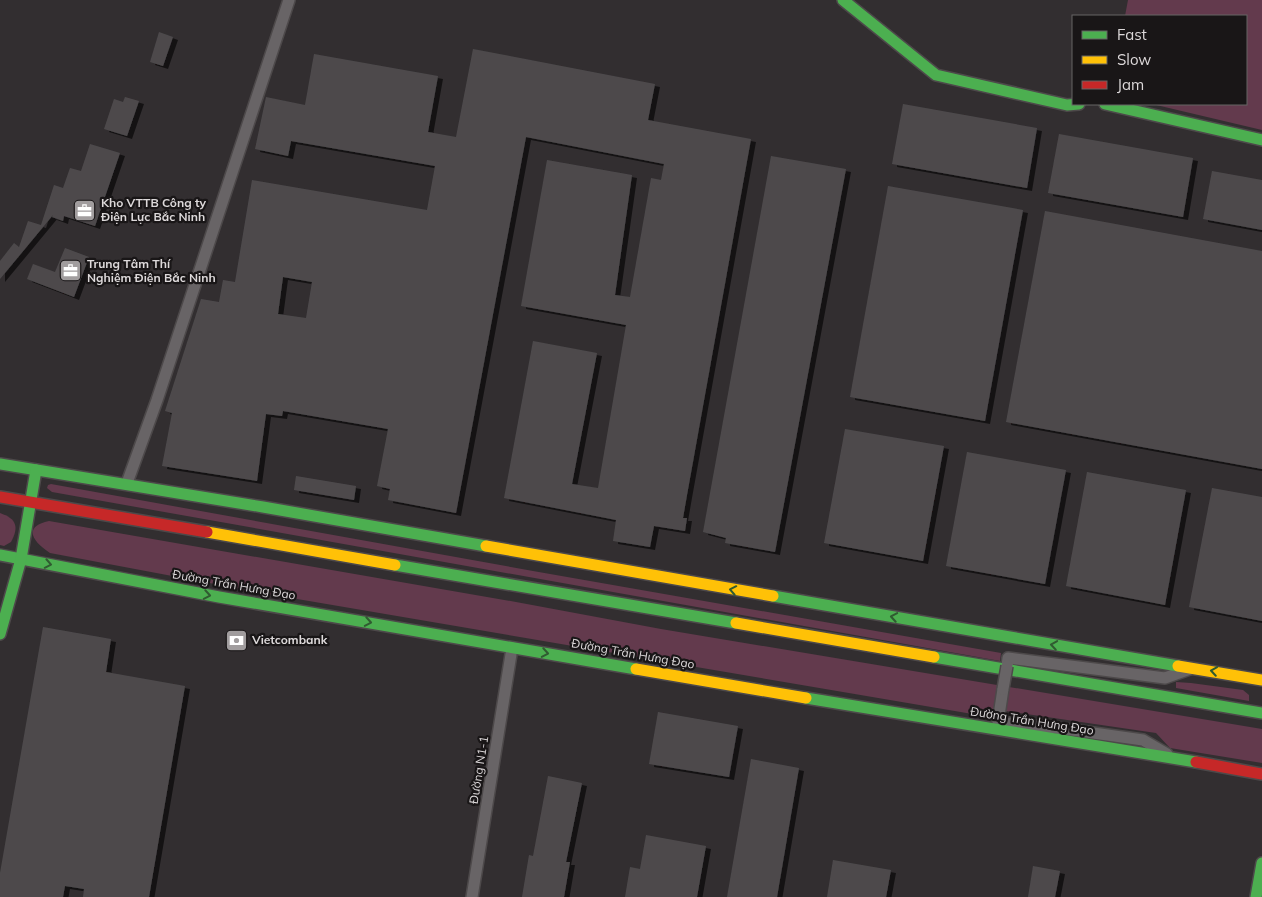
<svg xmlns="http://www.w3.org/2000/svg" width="1262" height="897" viewBox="0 0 1262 897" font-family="Mulish,sans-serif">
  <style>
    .green { fill: #633a4d }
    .building { fill: #4d4a4c; fill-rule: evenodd; filter: url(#shadow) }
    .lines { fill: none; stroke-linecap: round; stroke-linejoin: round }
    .street-casing { stroke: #4d494a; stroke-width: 14 }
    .fast-casing { stroke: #4d494a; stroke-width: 14 }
    .slow-casing { stroke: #4d494a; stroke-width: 14 }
    .jam-casing { stroke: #4d494a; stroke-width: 14 }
    .street { stroke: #686466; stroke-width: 11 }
    .fast { stroke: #4caf50; stroke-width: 11 }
    .slow { stroke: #ffc107; stroke-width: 11 }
    .jam { stroke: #c62828; stroke-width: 11 }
    .street-bridge-casing { stroke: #4d494a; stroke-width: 14; stroke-linecap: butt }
    .street-bridge { stroke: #686466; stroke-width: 11 }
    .oneway { stroke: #305b31 }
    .labels { text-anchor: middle; stroke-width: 4.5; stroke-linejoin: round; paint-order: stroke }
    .poi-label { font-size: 12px; font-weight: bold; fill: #ddd9da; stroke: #191617; text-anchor: start }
    .street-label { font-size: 12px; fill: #ddd9da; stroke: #191617 }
  </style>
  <defs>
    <filter id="shadow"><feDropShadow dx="5" dy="3" stdDeviation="0" flood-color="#0009"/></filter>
  </defs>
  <rect width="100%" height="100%" fill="#322e30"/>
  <!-- green -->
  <g class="green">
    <path d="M1128 0H1262V130L1152 104H1246V16H1125Z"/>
    <path d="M51 484 533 571 1001 653 1000 661 52 492 47 488 48 485Z"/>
    <path d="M0 513C17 519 19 527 11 542L4 546 0 545Z"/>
    <path d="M49 521 516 602 661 629 1262 729V763L1170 748 1156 733 992 709 990 717 262 593 50 553C33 542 22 527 49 521Z"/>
    <path d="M1176 682 1191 683 1243 690 1249 695V701L1176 688Z"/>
  </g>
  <!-- building -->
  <g class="building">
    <path d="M159 32 173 37 163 66 150 62Z"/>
    <path d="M473 49 655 84 648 120 751 139 687 495 683 518H687L685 531 654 526 650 547 613 541 616 520 504 498 533 341 597 353 572 484 598 488 626 325 521 306 547 160 632 175 615 295 630 297 651 178 661 180 664 164 526 137 456 513 388 500 390 489 377 486 388 429 283 411 282 416 266 414 257 481 162 466 172 413 165 411 201 299 219 302 223 280 235 282 252 180 427 210 435 166 291 141 288 156 255 149 266 97 305 105 314 54 438 76 428 132 456 137ZM283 277 312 282 306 318 278 314Z"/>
    <path d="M125 97 139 101 127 136 104 129 114 99 123 102Z"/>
    <path d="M903 104 1037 128 1027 188 892 164Z"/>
    <path d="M1059 134 1193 158 1183 217 1048 193Z"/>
    <path d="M90 144 120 153 95 226 64 216 63 221 52 217 53 215 0 279V261L14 243 19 247 28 221 41 225 54 185 63 188 70 168 81 171Z"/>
    <path d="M771 156 846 169 775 552 725 543 726 538 703 532Z"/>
    <path d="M1212 171 1262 180V230L1203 219Z"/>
    <path d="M888 186 1023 210 985 421 850 397Z"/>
    <path d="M1045 211 1262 251V469L1006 422Z"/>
    <path d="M65 248 89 257 74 297 27 279 33 264 55 272Z"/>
    <path d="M845 429 944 446 923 561 824 543Z"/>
    <path d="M967 452 1066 470 1045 584 946 566Z"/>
    <path d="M1087 472 1186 490 1165 605 1066 586Z"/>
    <path d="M296 476 356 486 354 500 294 490Z"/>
    <path d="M1212 488 1262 497V621L1189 607Z"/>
    <path d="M43 627 111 639 106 672 185 686 149 897H83L84 889 65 886 63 897H0V873Z"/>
    <path d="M658 712 738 726 729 777 649 764Z"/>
    <path d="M751 759 799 768 777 897H727Z"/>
    <path d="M548 776 582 783 566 862H570L564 897H522L529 855 533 856Z"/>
    <path d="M646 835 706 846 697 897H625L630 867 640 869Z"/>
    <path d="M833 860 891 870 886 897H827Z"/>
    <path d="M1033 866 1060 871 1055 897H1028Z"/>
  </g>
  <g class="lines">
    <defs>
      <g id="street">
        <path d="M127 483 157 400 289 0"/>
        <path d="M1007 666 1008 658 1165 678 1190 669"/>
        <path d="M1003 689 998 722 1072 730 1143 740 1167 754"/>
        <path d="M472 897 512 648"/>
      </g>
      <g id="fast">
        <path d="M843 0 936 75 1067 105 1079 104"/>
        <path d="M1105 104 1262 140"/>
        <path d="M0 464 263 507 486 546"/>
        <path d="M0 555 219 597 636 669"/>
        <path d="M395 565 736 623"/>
        <path d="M773 596 1178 666"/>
        <path d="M0 634 21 559 36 470"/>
        <path d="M934 657 1262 713"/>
        <path d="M806 698 1196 762"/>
        <path d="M1256 897 1262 863"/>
      </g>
      <g id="slow">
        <path d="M207 532 395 565"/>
        <path d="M486 546 773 596"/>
        <path d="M736 623 934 657"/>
        <path d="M1178 666 1262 680"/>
        <path d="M636 669 806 698"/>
      </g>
      <g id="jam">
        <path d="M0 497 207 532"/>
        <path d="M1196 762 1262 774"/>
      </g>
    </defs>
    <!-- street casing -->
    <use href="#street" class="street-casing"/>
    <!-- fast casing -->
    <use href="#fast" class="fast-casing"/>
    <!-- slow casing -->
    <use href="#slow" class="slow-casing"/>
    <!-- jam casing -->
    <use href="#jam" class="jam-casing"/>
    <!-- street -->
    <use href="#street" class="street"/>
    <!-- fast -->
    <use href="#fast" class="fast"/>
    <!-- slow -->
    <use href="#slow" class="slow"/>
    <!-- jam -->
    <use href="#jam" class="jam"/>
    <defs>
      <path id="street-bridge" d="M1003 689 1007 666"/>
    </defs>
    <!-- street-bridge casing -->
    <use href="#street-bridge" class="street-bridge-casing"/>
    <!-- street-bridge -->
    <use href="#street-bridge" class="street-bridge"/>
  </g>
  <!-- one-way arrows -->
  <defs><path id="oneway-chevron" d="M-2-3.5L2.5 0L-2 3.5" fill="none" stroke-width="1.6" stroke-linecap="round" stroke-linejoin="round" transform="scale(1.25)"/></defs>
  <g class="oneway">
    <use href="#oneway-chevron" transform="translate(48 564) rotate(11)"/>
    <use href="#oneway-chevron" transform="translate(733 590) rotate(-169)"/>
    <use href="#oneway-chevron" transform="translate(207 595) rotate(10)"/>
    <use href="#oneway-chevron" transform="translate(894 617) rotate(-170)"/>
    <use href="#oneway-chevron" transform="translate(368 622) rotate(10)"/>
    <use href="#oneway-chevron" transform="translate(1054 645) rotate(-171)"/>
    <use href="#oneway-chevron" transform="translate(545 653) rotate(10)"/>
    <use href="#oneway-chevron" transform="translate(1214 671) rotate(-171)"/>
  </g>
  <!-- icons -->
  <defs>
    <symbol id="office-square" viewBox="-11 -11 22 22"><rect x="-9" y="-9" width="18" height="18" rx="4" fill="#a19d9e" stroke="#191617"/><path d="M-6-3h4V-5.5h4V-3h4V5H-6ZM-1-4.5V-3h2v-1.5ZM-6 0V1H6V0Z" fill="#fff"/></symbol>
    <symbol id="bank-square" viewBox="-11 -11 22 22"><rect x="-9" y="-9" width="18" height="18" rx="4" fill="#a19d9e" stroke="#191617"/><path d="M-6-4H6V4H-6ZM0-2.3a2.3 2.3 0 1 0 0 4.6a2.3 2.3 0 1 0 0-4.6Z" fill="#fff"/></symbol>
  </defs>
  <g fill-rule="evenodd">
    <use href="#office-square" x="72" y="198" width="25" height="25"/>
    <use href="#office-square" x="58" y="258" width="25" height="25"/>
    <use href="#bank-square" x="224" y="628" width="25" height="25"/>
  </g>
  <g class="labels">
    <!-- poi labels -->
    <g class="poi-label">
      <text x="101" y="207">Kho VTTB Công ty<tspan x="101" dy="14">Điện Lực Bắc Ninh</tspan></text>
      <text x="87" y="268">Trung Tâm Thí<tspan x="87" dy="14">Nghiệm Điện Bắc Ninh</tspan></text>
      <text x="252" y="644">Vietcombank</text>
    </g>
    <!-- street labels -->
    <g class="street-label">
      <text transform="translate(234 585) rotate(10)" y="4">Đường Trần Hưng Đạo</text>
      <text transform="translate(633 654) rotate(10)" y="4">Đường Trần Hưng Đạo</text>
      <text transform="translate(1032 721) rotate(9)" y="4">Đường Trần Hưng Đạo</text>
      <text transform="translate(479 770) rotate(-81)" y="4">Đường N1-1</text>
    </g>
  </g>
  <!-- legend -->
  <rect x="1072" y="15" width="175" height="90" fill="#191617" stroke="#676465"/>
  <rect x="1082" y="31" width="25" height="8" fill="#4caf50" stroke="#676465"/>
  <text x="1117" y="40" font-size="15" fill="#ddd9da">Fast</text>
  <rect x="1082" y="56" width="25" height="8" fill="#ffc107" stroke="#676465"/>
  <text x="1117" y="65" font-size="15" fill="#ddd9da">Slow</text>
  <rect x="1082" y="81" width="25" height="8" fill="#c62828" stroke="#676465"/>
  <text x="1117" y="90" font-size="15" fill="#ddd9da">Jam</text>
</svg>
